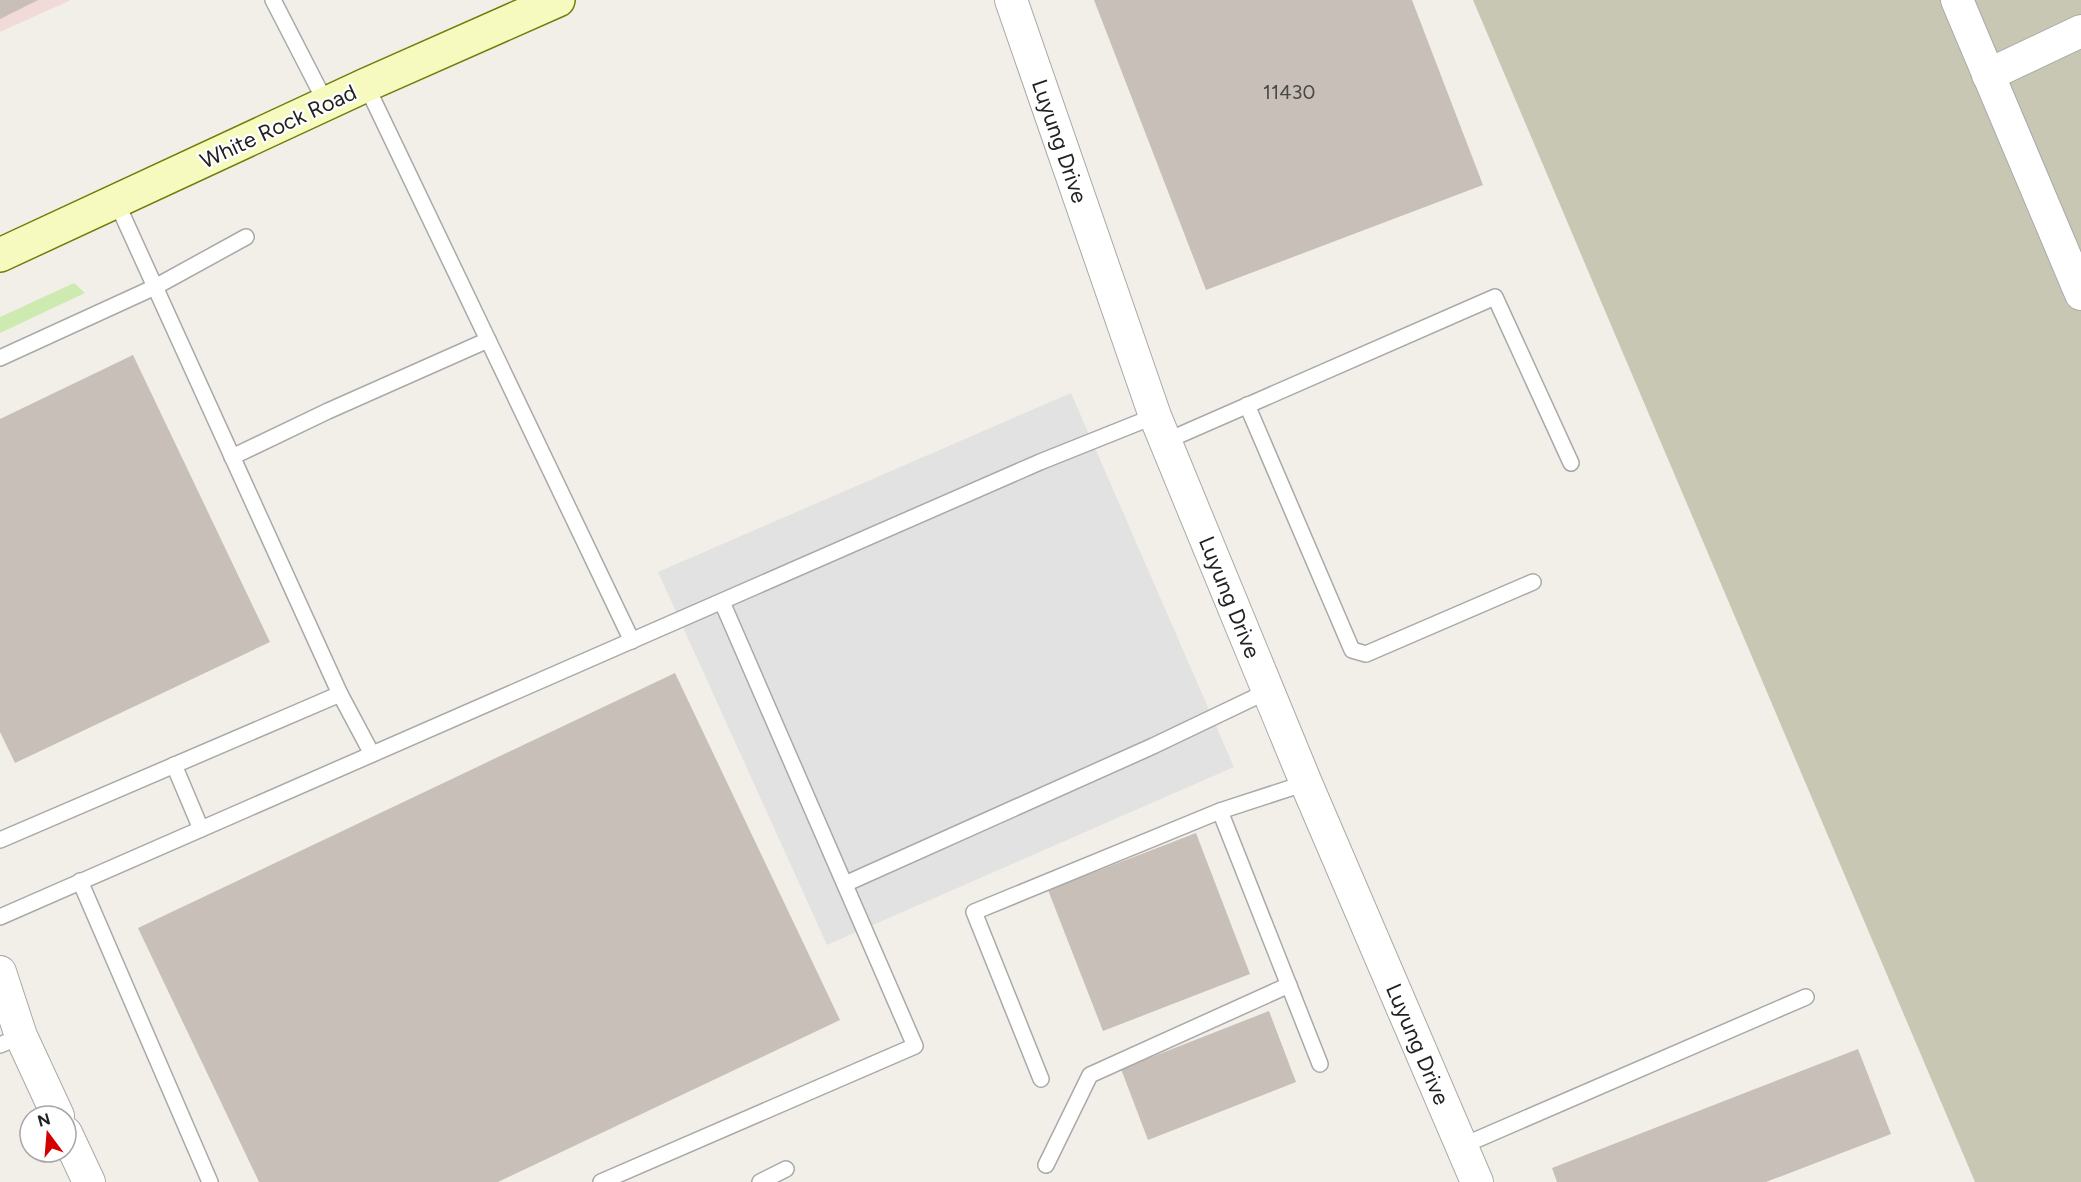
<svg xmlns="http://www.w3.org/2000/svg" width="2081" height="1182" viewBox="0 0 2081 1182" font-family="Figtree,sans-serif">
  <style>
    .commercial { fill: #f2dad9 }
    .construction { fill: #c7c7b4 }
    .grass { fill: #cdebb0 }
    .parking { fill: #e2e2e2 }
    .building { fill: #c7bfb8 }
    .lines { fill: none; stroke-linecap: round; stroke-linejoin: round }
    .service-casing { stroke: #a9a9a9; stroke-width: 18 }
    .minor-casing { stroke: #a9a9a9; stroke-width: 34 }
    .secondary-casing { stroke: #707d05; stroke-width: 36 }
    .service { stroke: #fff; stroke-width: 15 }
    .minor { stroke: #fff; stroke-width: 32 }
    .secondary { stroke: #f7fabf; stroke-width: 33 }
    .labels { text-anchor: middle; stroke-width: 4.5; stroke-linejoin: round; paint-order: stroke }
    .number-label { font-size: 20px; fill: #4b4948 }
    .street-label { font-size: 22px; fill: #222; stroke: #fff }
  </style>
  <rect width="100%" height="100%" fill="#f2efe9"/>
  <!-- commercial -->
  <path class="commercial" d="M0 0H71L0 32Z"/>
  <!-- construction -->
  <path class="construction" d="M1473 0H2081V1182H1975Z"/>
  <!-- grass -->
  <path class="grass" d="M74 283 85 293 0 333V317Z"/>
  <!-- parking -->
  <path class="parking" d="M1071 393 1234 767 827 945 658 572Z"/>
  <!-- building -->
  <g class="building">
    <path d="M0 0H38L0 19Z"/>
    <path d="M1094 0H1412L1483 185 1206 290Z"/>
    <path d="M133 355 270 642 15 763 0 732V419Z"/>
    <path d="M675 673 840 1020 498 1182H259L138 928Z"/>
    <path d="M1196 833 1250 974 1103 1031 1048 890Z"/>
    <path d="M1269 1011 1296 1082 1148 1140 1121 1069Z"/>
    <path d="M1858 1049 1891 1134 1766 1182H1557L1552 1168Z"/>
  </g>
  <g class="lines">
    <defs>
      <g id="service">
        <path d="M273 0 326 103"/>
        <path d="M366 85 632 641"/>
        <path d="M0 358 155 287 246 237"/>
        <path d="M1247 405 1352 650 1366 654 1533 582"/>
        <path d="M1166 441 1495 297 1571 463"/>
        <path d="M232 457 328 411 488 340"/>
        <path d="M340 694 372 754"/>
        <path d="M174 765 201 829"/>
        <path d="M1220 811 1320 1064"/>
        <path d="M0 840 340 694 116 201"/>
        <path d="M80 881 210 1182"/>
        <path d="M845 884 1153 746 1268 691"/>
        <path d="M0 917 1040 462 1155 416"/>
        <path d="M0 1045 21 1036"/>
        <path d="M1041 1079 974 912 1220 811 1306 783"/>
        <path d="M1462 1146 1806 997"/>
        <path d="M1046 1165 1090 1075 1289 985"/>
        <path d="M601 1182 915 1046 722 602"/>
        <path d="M760 1182 786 1169"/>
      </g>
      <g id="minor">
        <path d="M1011 0 1155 416 1306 783 1477 1182"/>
        <path d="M1957 0 2081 294"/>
        <path d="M1988 75 2081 31"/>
        <path d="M0 972 21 1036 58 1116"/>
        <path d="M66 1133 89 1182"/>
      </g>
      <path id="secondary" d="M0 255 366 85 558 0"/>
    </defs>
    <!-- service casing -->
    <use href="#service" class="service-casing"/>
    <!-- minor casing -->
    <use href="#minor" class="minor-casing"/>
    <!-- secondary casing -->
    <use href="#secondary" class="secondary-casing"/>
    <!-- service -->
    <use href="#service" class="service"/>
    <!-- minor -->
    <use href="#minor" class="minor"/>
    <!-- secondary -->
    <use href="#secondary" class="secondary"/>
  </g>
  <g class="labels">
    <!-- number labels -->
    <g class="number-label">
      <text x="1289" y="99">11430</text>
    </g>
    <!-- street labels -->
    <g class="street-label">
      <text transform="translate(278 126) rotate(-25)" y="8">White Rock Road</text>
      <text transform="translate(1060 141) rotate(71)" y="8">Luyung Drive</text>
      <text transform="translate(1230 597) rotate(68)" y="8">Luyung Drive</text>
      <text transform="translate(1418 1044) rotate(67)" y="8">Luyung Drive</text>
    </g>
  </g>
  <!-- north arrow -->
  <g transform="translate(48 1134) rotate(344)"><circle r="28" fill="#ffffff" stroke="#a7a7a7" stroke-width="1.5"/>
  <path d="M0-4.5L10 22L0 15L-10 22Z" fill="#d40000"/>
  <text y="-9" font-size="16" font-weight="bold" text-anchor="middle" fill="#222222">N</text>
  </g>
</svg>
